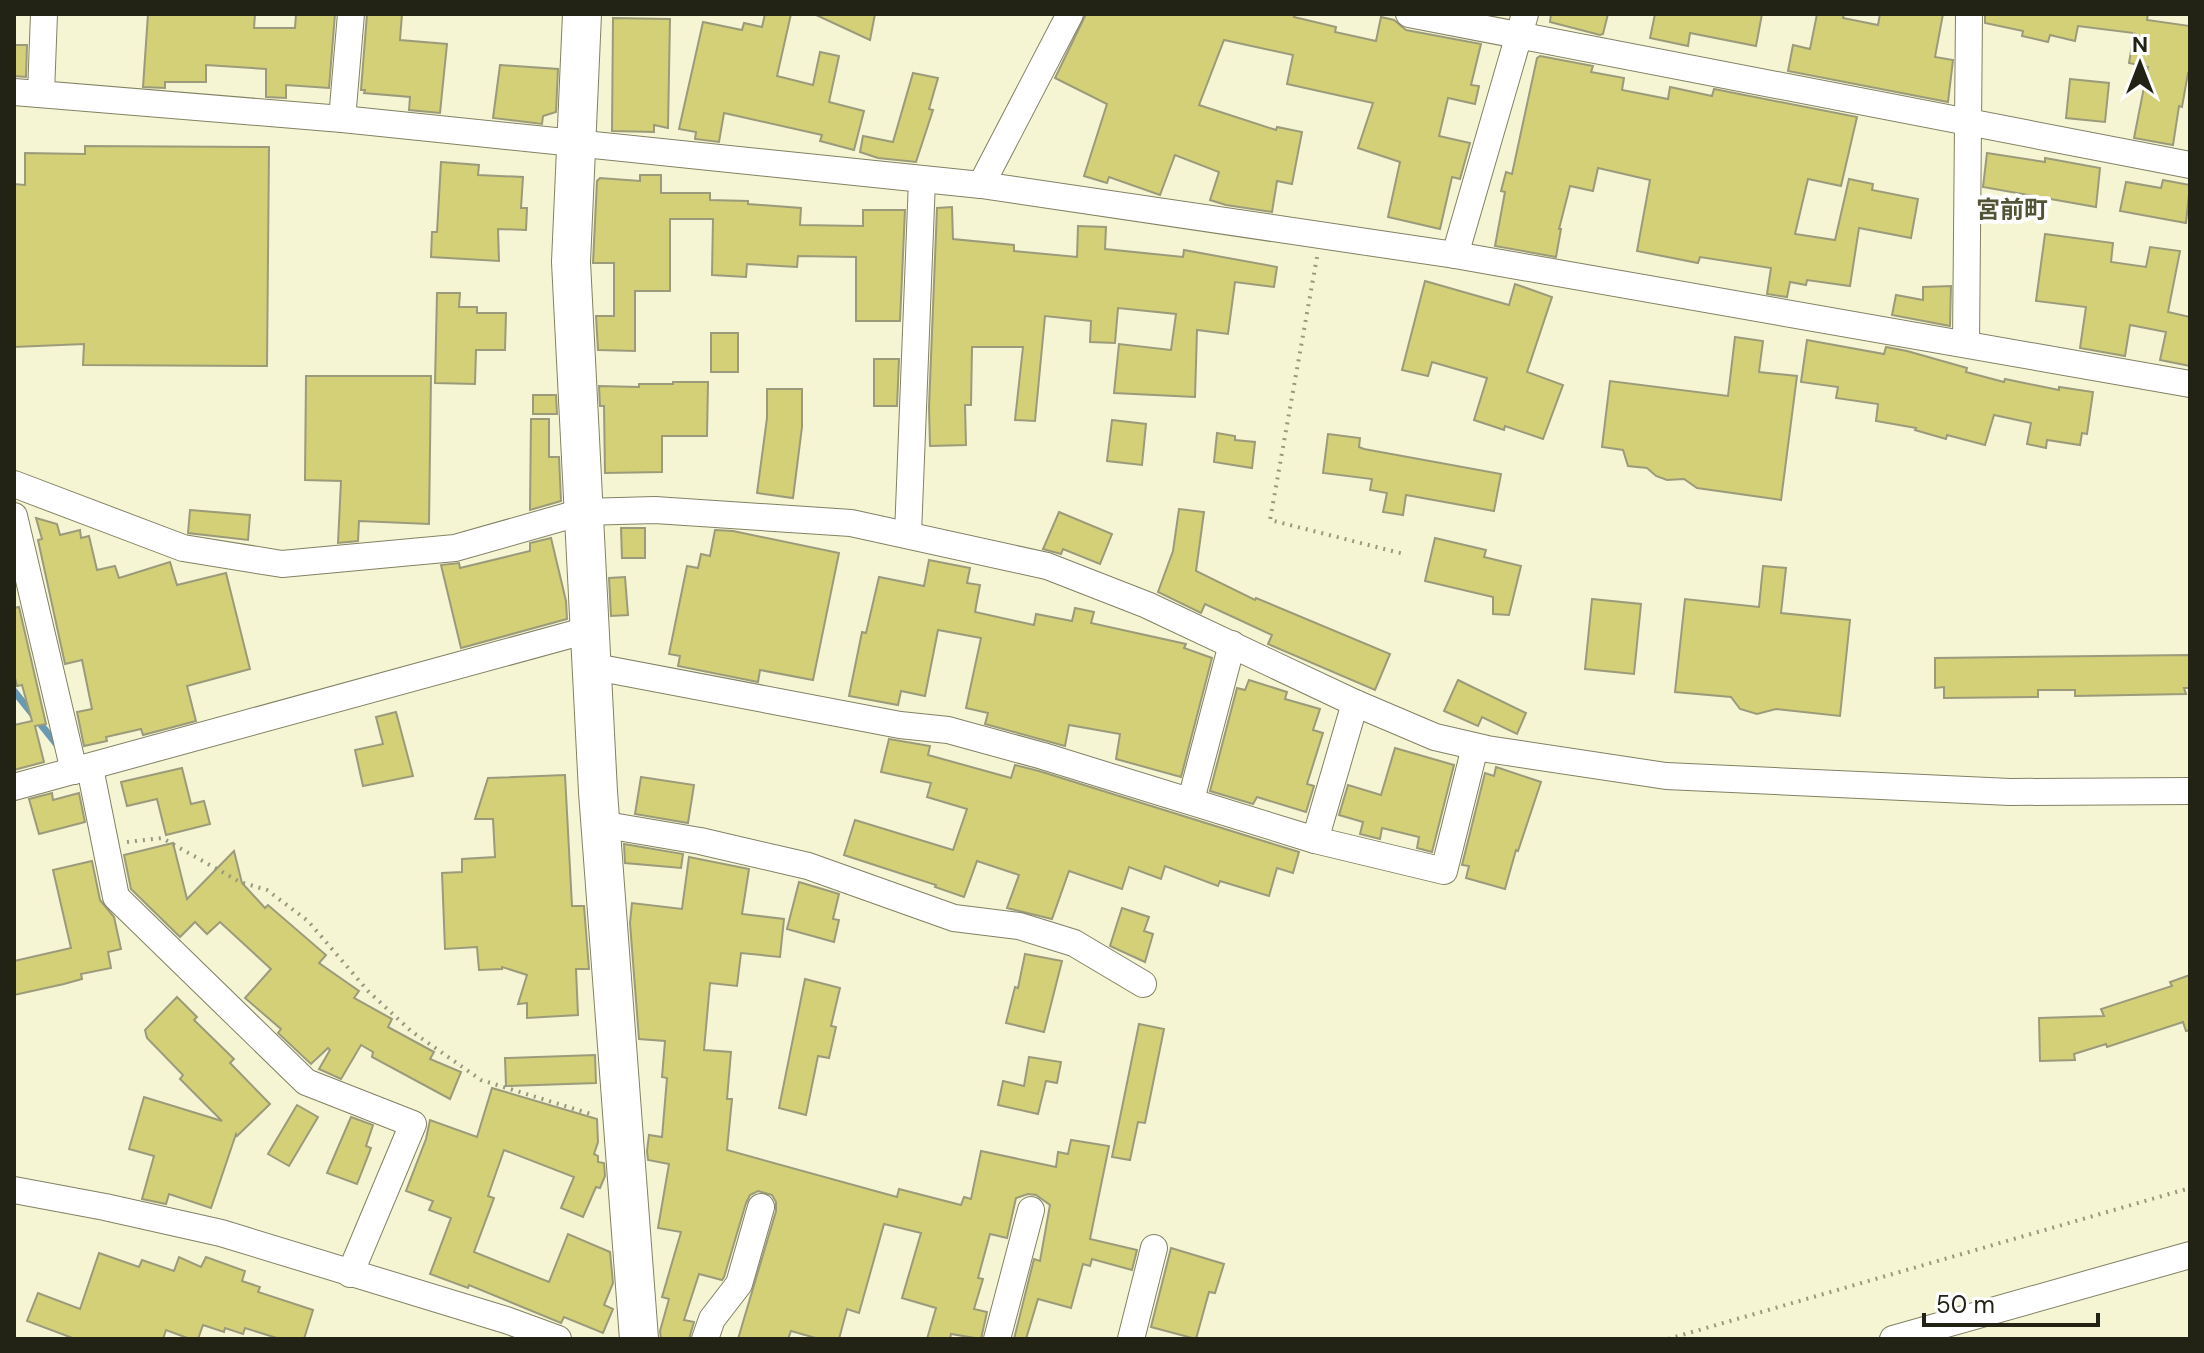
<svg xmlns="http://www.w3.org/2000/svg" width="2204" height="1353" viewBox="0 0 2204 1353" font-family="'DM Sans','Noto Sans JP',sans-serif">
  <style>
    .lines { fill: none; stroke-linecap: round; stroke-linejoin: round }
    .stream { stroke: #699ab2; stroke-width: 7 }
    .building { fill: #d3d077; stroke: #9b9b7b; stroke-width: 2 }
    .street-casing { stroke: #828163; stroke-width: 28 }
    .secondary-casing { stroke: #828163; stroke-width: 40 }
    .path { stroke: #989880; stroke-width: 4; stroke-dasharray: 2 6; stroke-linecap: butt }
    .street { stroke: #fff; stroke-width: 26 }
    .secondary { stroke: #fff; stroke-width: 38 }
    .labels { text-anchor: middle; stroke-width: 8; stroke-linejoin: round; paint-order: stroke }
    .quarter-label { font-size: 24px; font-weight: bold; fill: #535336; stroke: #fff }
  </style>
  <rect width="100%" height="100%" fill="#f5f5d4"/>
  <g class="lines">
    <!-- stream -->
    <path class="stream" d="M14 691 58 746"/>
  </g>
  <!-- building -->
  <g class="building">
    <path d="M148 14H255L254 28H295L296 14H335L329 88 286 85V98L266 97V69L206 65V82H165V88L143 87Z"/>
    <path d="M367 14H402L400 40 447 44 440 113 409 110 410 97 364 93 365 90H361Z"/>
    <path d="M765 14H791L777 76 813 85 820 52 839 56 829 102 864 111 854 150 820 141 822 135 724 113 719 142 695 139 696 132 679 129 703 22 742 30 744 23 762 27Z"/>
    <path d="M814 14H875L870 40Z"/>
    <path d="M1086 14H1295L1294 17 1336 27 1335 32 1376 41 1381 17 1394 20 1406 30 1481 44 1471 85 1479 86 1475 104 1448 98 1439 136 1470 143 1460 179 1452 177 1440 229 1388 217 1400 162 1358 148 1373 103 1287 84 1293 55 1224 40 1199 105 1276 130 1277 127 1302 132 1292 184 1277 181 1272 212 1226 205 1210 200 1219 172 1175 155 1160 195 1109 177 1107 183 1084 176 1107 104 1055 78Z"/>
    <path d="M1551 14H1608L1603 34 1600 35 1550 22Z"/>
    <path d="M1655 14H1762L1756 46 1690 33 1688 46 1650 38Z"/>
    <path d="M1817 14H1844L1843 18 1878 25 1880 14H1943L1935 57 1953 60 1948 102 1788 71 1793 45 1810 49Z"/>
    <path d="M1985 14H2148L2147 20 2190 26V73H2188L2182 107 2179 106 2173 145 2134 138 2148 67 2129 63 2134 33 2078 26 2075 41 2050 35 2048 42 2022 36 2023 31 1985 23Z"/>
    <path d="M613 18 670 19 668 128 654 125V132L612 131Z"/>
    <path d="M14 45H27L26 77 14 76Z"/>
    <path d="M1540 56 1593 66 1591 72 1624 78 1622 90 1668 99 1670 87 1712 96 1714 89 1857 117 1841 186 1808 179 1795 234 1835 240 1849 179 1873 184 1872 190 1918 199 1911 238 1859 228 1850 286 1807 280 1806 285 1790 282 1787 297 1767 294 1771 268 1700 257 1698 263 1637 251 1650 180 1598 168 1593 191 1570 186 1559 229H1561L1556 257 1495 246 1505 192 1501 191 1506 172 1512 174 1537 58Z"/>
    <path d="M500 65 558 69 556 112 543 116 542 124 493 118Z"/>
    <path d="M913 73 938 78 929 109 933 110 916 162 878 158 860 152 863 136 893 142Z"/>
    <path d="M2070 79 2109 83 2105 122 2066 118Z"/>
    <path d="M85 146 269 147 267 366 83 365 84 344 14 347V184L25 185V153L85 154Z"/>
    <path d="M1987 153 2045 162V158L2100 168 2096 207 1983 187Z"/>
    <path d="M441 162 479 165 478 175 523 177 521 208H527L526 230 498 229 499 261 431 257 432 232H437Z"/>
    <path d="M640 175H661V193H710V200L748 201V204L801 208 800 225 863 226V210H905L900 321H856V257L798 256 797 267 747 264 746 277 712 275 713 219H670V291H635V351L598 350 596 316H614V263H593L597 181 600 178 640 181Z"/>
    <path d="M2163 180 2190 185 2186 223 2120 211 2126 182 2161 188Z"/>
    <path d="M952 207 953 239 1014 245V251L1077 257 1078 226 1106 227 1105 249 1183 257 1184 250 1277 267 1274 287 1235 282 1228 334 1197 330 1195 397 1114 393 1119 344 1171 350 1176 314 1118 308 1115 343 1090 342 1091 321 1045 316 1035 421 1015 420 1023 347H972L971 405H965L966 445 930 446 929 407 937 208Z"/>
    <path d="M2045 234 2113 243 2111 262 2146 267 2150 247 2180 251 2168 312 2190 317V366L2160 360 2166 332 2130 325 2125 356 2080 348 2086 307 2036 301Z"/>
    <path d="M1425 281 1509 305 1515 284 1552 297 1527 372 1563 385 1543 439 1505 426 1504 430 1474 420 1487 378 1432 362 1428 376 1402 370Z"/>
    <path d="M1951 286 1950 326 1892 315 1896 295 1923 300V287Z"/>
    <path d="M437 293H460L459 307H477V313H506L505 350H476L475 384 435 383Z"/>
    <rect x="711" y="333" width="27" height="39"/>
    <path d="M1735 337 1763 341 1759 372 1797 376 1781 500 1697 488 1684 479 1667 480 1656 476 1647 468 1628 466 1623 450 1602 447 1610 381 1728 396Z"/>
    <path d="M1807 340 1884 354 1886 347 1907 351 1967 368 1966 372 2004 382 2005 379 2059 390V387L2093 392 2087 434 2082 433 2080 445 2047 440 2046 448 2027 444 2031 423 1994 415 1985 445 1947 435 1946 439 1915 430 1916 428 1876 421 1878 404 1836 398 1838 387 1801 382Z"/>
    <path d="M874 359H899L897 406H874Z"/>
    <path d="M306 376H431L429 524 359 521 358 541 338 543 341 481 305 480Z"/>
    <path d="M673 382H708L707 436H662V472L605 473 604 406H600L599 386 639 387V384H673Z"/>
    <path d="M767 389H802V427L793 498 757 493 767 418Z"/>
    <path d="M533 395H556L557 414H533Z"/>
    <path d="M531 419H549V457H559L561 501 530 510Z"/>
    <path d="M1112 420 1146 424 1142 465 1107 461Z"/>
    <path d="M1217 433 1235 436V440L1255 442 1252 468 1214 462Z"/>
    <path d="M1328 434 1360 438 1359 447 1364 449 1501 474 1494 511 1406 495 1403 515 1383 512 1387 493 1370 490 1372 479 1323 473Z"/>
    <path d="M1179 509 1204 512 1196 571 1255 600 1256 598 1390 654 1375 690 1268 644 1272 635 1231 616 1205 604 1201 613 1158 592 1173 551Z"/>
    <path d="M190 510 250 515 248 540 188 533Z"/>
    <path d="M1059 512 1112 534 1100 564 1063 549 1061 554 1043 549Z"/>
    <path d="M36 518 57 524 60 535 80 530 81 538 89 536 97 570 115 566 119 578 170 562 177 585 226 573 250 669 187 686 196 721 143 735 141 729 106 737 107 741 84 746 77 712 92 709 82 660 65 664 38 540 42 539Z"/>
    <path d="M621 528H645V558H622Z"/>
    <path d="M715 530 733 531 839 553 813 680 760 670 758 682 678 666 680 656 669 654 687 566 698 568 701 554 710 556Z"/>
    <path d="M551 538 566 601 567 619 461 648 441 565 459 563 460 568 530 551V543Z"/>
    <path d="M1435 538 1486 550 1484 557 1521 566 1509 615 1493 614V597L1425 581Z"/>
    <path d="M929 560 970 568 967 583 980 585 975 612 1034 625 1036 614 1072 621 1075 608 1094 612 1091 623 1186 644 1184 648 1212 658 1181 777 1116 759 1120 734 1069 725 1065 746 985 724 988 713 966 708 981 638 938 630 925 696 901 691 898 705 849 696 862 632 866 633 879 577 924 586Z"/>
    <path d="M1763 566 1786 568 1781 613 1850 620 1840 716 1776 709 1757 714 1740 709 1731 697 1675 692 1685 599 1759 607Z"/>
    <path d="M625 577 628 615 611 616 609 578Z"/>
    <path d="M1592 599 1641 604 1634 674 1585 669Z"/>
    <path d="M19 607 46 724 35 726 44 762 14 770V725L32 721 22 685 17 686 14 674V608Z"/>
    <path d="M2190 655V688H2184L2186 694 2075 696V690H2038V697L1944 698V687L1935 688V658Z"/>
    <path d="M1249 680 1287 692 1285 699 1320 709 1313 730 1323 733 1307 784 1314 786 1306 812 1257 797 1253 804 1210 791 1237 688 1245 690Z"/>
    <path d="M1458 680 1526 713 1517 734 1482 717 1478 726 1444 711Z"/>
    <path d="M396 712 413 776 363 786 355 750 383 744 376 717Z"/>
    <path d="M889 739 930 746 928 755 1011 778 1015 765 1039 771 1299 852 1293 873 1277 868 1269 896 1220 881 1218 886 1165 866 1161 879 1129 867 1122 889 1069 871 1052 919 1007 908 1019 875 977 861 964 897 935 887 936 885 844 855 855 820 953 850 967 809 927 797 931 783 881 772Z"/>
    <path d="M1395 748 1454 765 1432 852 1417 848 1419 837 1382 828 1380 839 1360 834 1363 822 1339 815 1348 785 1381 795Z"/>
    <path d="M1496 767 1541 782 1518 851 1516 850 1505 889 1466 878 1469 866 1462 865 1485 773 1494 776Z"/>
    <path d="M182 768 191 804 204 801 210 824 166 835 157 799 127 806 121 782Z"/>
    <path d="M565 775 572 906H584L589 969H576L578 1015 527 1018V1003L518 1004 527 975 502 967V969L479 970 477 947 445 949 442 873 462 872V859L495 857 493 819H475L488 778Z"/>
    <path d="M641 777 694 785 688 823 635 814Z"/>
    <path d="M52 793 53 800 79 793 85 822 39 834 29 799Z"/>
    <path d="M173 843 187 899 234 851 242 883 265 908 268 905 326 955 319 963 359 991 354 998 392 1019 388 1027 434 1052 430 1059 461 1072 450 1099 372 1057 373 1052 361 1045 341 1079 319 1069 330 1050 328 1048 311 1064 278 1033 281 1029 245 998 271 969 220 922 207 934 195 922 180 937 131 889 124 855Z"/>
    <path d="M624 844 683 854 681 868 625 863Z"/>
    <path d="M689 857 749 869 742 914 784 919 780 957 741 953 737 986 710 983 704 1050 731 1052 727 1099H732L727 1150 897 1197 899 1189 961 1205 964 1197 971 1199 981 1151 1056 1167 1058 1152 1068 1154 1071 1140 1109 1146 1090 1239 1137 1250 1132 1270 1092 1259 1090 1266 1083 1264 1071 1308 1038 1299 1026 1339H1014L1034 1259 1040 1261 1050 1205 1036 1195 1028 1194 1016 1198 1007 1238 990 1234 978 1278 983 1279 974 1309 987 1312 981 1339 951 1334 950 1339H927L936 1308 902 1298 921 1233 884 1224 859 1313 847 1309 839 1339H819L791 1331 788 1339H738L776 1211V1202L772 1195 758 1191 750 1195 746 1203 724 1277 722 1280 699 1274 684 1320 694 1322 689 1339H661L660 1331 669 1299 662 1297 681 1232 658 1228 669 1164 648 1160 647 1151 649 1135 662 1137 667 1078 662 1077 665 1041 639 1039 630 923 632 903 682 909Z"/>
    <path d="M92 861 100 900 114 917 121 949 108 952 111 968 81 974 82 979 64 984 14 995V961L71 948 53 870Z"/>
    <path d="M799 882 839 894 833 919 839 920 834 942 787 929Z"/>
    <path d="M1122 908 1149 917 1144 931 1153 934 1145 962 1110 946Z"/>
    <path d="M1025 954 1062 961 1044 1032 1006 1023 1015 987 1018 988Z"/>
    <path d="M2190 975V1030L2186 1031 2183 1022 2107 1047 2106 1044 2074 1054 2075 1060 2040 1061 2039 1018 2104 1016 2101 1009 2172 986 2170 982Z"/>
    <path d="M805 979 840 988 831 1026 836 1027 829 1058 818 1056 806 1115 779 1108Z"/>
    <path d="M177 997 197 1017 194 1020 234 1059 230 1063 270 1104 237 1136 236 1134 211 1208 169 1194 166 1204 142 1199 154 1156 129 1149 144 1097 222 1121 180 1079 183 1075 147 1038 145 1030Z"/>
    <path d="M1139 1024 1164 1029 1145 1123 1138 1122 1130 1160 1112 1157Z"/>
    <path d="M595 1055 596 1083 506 1086 505 1058Z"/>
    <path d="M1029 1057 1061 1062 1057 1083 1046 1081 1038 1114 998 1105 1003 1081 1024 1086Z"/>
    <path d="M492 1088 597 1119 598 1142 594 1154 598 1156V1162L604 1163 605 1176 600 1188 596 1187 583 1217 561 1208 574 1177 504 1150 488 1196 494 1198 474 1252 549 1282 568 1234 610 1252 613 1283 604 1305 613 1309 603 1333 564 1317 561 1323 469 1285 468 1288 430 1274 451 1218 429 1210 433 1201 406 1191 426 1139 430 1120 477 1137Z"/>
    <path d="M297 1105 318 1117 289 1166 268 1154Z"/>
    <path d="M351 1117 373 1125 366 1146 371 1148 357 1184 327 1173Z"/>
    <path d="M1171 1248 1224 1264 1215 1293 1209 1292 1196 1339 1151 1327Z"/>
    <path d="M99 1253 139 1267 142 1260 174 1271 179 1257 201 1267 206 1257 245 1271 242 1281 260 1287 258 1292 313 1310 304 1339H280L245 1328 243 1334 225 1328 224 1332 203 1325 198 1339H190L166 1330 163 1339H75L27 1321 38 1293 80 1309Z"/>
  </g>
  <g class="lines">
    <defs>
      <g id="street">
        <path d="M1409 14 2190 165"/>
        <path d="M14 92 342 119 981 185 1455 255 2190 384"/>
        <path d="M41 93 44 14"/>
        <path d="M342 119 351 14"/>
        <path d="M981 185 1070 14"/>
        <path d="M1455 255 1525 14"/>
        <path d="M1966 344 1969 14"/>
        <path d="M14 484 183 548 282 564 455 548 582 512 655 510 851 523 1047 566 1147 605 1355 703 1435 737 1487 749 1666 776 2010 792 2190 791"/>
        <path d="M14 516 74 771"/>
        <path d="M908 534 922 180"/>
        <path d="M590 666 900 725 948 730 1043 756 1315 840 1355 703"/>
        <path d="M90 768 116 897 306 1082 413 1124 350 1274"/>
        <path d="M14 787 588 630"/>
        <path d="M1191 800 1232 644"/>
        <path d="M600 824 700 841 808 866 954 918 1019 926 1074 943 1143 984"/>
        <path d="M1315 840 1444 871 1475 747"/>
        <path d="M14 1190 105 1207 221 1233 506 1320 558 1339"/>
        <path d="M705 1339 712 1319 739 1284 761 1207"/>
        <path d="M997 1339 1031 1210"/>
        <path d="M1131 1339 1154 1248"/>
        <path d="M1893 1339 2190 1255"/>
      </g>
      <path id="secondary" d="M582 14 571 262 598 792 639 1339"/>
    </defs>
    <!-- street casing -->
    <use href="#street" class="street-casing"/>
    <!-- secondary casing -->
    <use href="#secondary" class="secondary-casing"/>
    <!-- path -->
    <g class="path">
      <path d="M1317 257 1270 520 1404 554"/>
      <path d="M127 842 162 838 240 882 267 890 308 921 368 991 411 1031 481 1080 591 1114"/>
      <path d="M1668 1339 2190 1188"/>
    </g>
    <!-- street -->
    <use href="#street" class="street"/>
    <!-- secondary -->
    <use href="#secondary" class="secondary"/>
  </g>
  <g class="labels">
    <!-- quarter labels -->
    <g class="quarter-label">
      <text x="2012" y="218">宮前町</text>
    </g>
  </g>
  <!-- border -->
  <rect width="2204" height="1353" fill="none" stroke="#222215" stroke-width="32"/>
  <!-- north arrow -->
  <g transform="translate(2140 64)" stroke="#ffffff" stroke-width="6" paint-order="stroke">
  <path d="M0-6L14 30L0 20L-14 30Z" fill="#222215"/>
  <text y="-12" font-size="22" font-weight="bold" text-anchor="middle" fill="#222215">N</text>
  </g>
  <!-- scale -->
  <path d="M1924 1313v12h174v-12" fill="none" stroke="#222215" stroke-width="4"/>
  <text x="1936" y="1313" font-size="24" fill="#222215" stroke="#ffffff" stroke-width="6" paint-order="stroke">50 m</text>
</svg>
